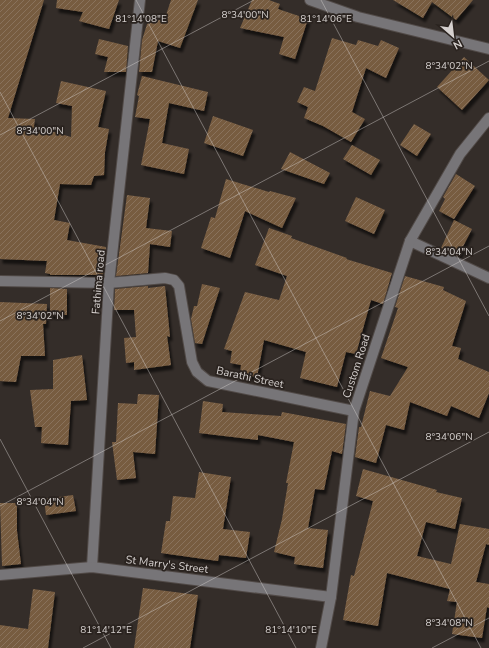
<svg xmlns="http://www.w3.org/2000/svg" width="489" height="648" viewBox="0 0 489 648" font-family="'Nunito Sans',sans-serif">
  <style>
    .building { fill: url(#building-hatch); filter: url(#shadow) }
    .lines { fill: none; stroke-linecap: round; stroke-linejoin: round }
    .minor-casing { stroke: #514a47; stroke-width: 12 }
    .minor { stroke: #777578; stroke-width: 10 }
    .ticks { fill: none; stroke: #d5d0ce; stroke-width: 1; stroke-opacity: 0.45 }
    .labels { text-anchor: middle; stroke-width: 3.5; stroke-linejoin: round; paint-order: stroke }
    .street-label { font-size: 11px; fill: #d5d0ce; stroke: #2a231f }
    .ticks-label { font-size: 10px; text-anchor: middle; fill: #d5d0ce; stroke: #2a231f; stroke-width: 3.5; stroke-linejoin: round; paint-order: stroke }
  </style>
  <defs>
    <pattern id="building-hatch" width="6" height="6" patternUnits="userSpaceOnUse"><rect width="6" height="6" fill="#775c41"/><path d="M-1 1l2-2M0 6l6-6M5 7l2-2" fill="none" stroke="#89725b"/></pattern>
    <filter id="shadow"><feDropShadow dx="2.5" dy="4.5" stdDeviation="1" flood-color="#0009"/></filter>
  </defs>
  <rect width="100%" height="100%" fill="#342d29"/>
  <!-- building -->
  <g class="building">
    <path d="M0 0H44L8 118 35 119 34 126 71 137 72 106 56 103 61 81 106 91 98 127 109 129 105 152 104 175 94 176 91 185 60 184 54 220 70 223 67 240 106 247 103 275H50V274L45 273 47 261 0 259Z"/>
    <path d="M57 0H119L109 29 79 21 83 12 56 8Z"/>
    <path d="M171 0H198L180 48 158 41 152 72H139L142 40 149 18 164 21Z"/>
    <path d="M252 0H269L280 4 278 9 308 19 295 59 279 54 284 37 240 28Z"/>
    <path d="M393 0H473L456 20 432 2 423 18Z"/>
    <path d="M332 38 356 45 358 40 378 46 381 40 399 48 386 78 366 68 352 112 365 119 351 142 323 126 304 118 308 107 297 102 304 87 315 91Z"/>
    <path d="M99 39 128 46 126 72H104L108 57 95 54Z"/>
    <path d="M464 57 489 80 462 110 437 87Z"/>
    <path d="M142 76 208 92 204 111 169 103 162 143 189 149 184 174 141 165 150 119 135 117 139 96 137 95Z"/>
    <path d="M213 116 253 130 243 156 204 143Z"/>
    <path d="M414 124 431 134 417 156 400 145Z"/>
    <path d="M352 145 380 160 371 175 343 159Z"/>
    <path d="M290 152 330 173 324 184 281 169Z"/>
    <path d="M456 174 475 186 454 219 439 211 445 199 443 197Z"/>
    <path d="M226 179 269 192 270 191 296 198 282 228 245 211 230 258 201 248 211 217 215 218Z"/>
    <path d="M127 195 150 198 146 228 172 231 170 247 150 244 148 273 116 276Z"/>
    <path d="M356 197 385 210 374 234 345 221Z"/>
    <path d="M454 220 472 229 458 256 441 248Z"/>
    <path d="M269 228 292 236 291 238 347 258 346 259 392 273 383 304 371 300 356 354 346 352 337 387 300 378 306 352 264 340 257 377 240 374 241 365 230 363 232 351 224 349 245 292 279 300 287 276 255 265Z"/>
    <path d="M405 276 444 287 443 290 466 301 452 346 461 348 458 359 489 372V393L479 418 451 406 447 416 410 402 404 430 386 425 376 463 355 457 359 427H361L370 391 390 396 408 367 381 358 398 308 395 307Z"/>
    <path d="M202 284 220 288 202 344 195 343 191 319 194 306H197Z"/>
    <path d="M148 286V288L165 286 170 337 167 336 171 365 134 370V362L126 363 124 338 136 337 134 310H114L115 289Z"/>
    <path d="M50 288 67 289V315H50Z"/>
    <path d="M0 302 47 304 46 324H43L45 356H21L16 382 0 381Z"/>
    <path d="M82 355 87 400 71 401 68 445 41 443 42 427H35L30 390 53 389V360Z"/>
    <path d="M138 394 159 395 155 454 133 452 136 478 117 480 112 442H116L118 403 137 404Z"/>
    <path d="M203 401 223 404 222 412 281 416 282 412 346 424 342 454 332 451 324 490 315 489 308 528 328 530 323 568 294 564 295 557 274 552 282 519 288 483H286L294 442 258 435V440L199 433Z"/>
    <path d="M363 469 437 490 436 492 462 498 455 529 426 522 417 556 451 564 460 524 489 529V545L486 544 476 582 489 584V608L487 607 482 638 452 634 457 602 447 601 450 589 387 573 378 626 343 620 351 575 354 576 373 501 356 496Z"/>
    <path d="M199 472 231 477 223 529 250 532 246 558 219 555 218 561 161 553 166 521H170L173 496 195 498Z"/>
    <path d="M73 495 76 511 46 515 44 499Z"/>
    <path d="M0 503H17V531L21 564 2 566Z"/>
    <path d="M143 588 198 595 190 648H134Z"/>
    <path d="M33 589 55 592 48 648H0V625L28 629Z"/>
  </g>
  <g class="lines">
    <defs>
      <g id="minor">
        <path d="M310 0 358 17 489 49"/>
        <path d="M410 241 489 278"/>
        <path d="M0 281 109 283 165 278 174 280 179 286 192 362 197 372 208 381 354 411"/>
        <path d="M92 567 109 283 140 0"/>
        <path d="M0 575 92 567 331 597"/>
        <path d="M321 648 331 597 354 411 410 241 460 154 489 118"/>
      </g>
    </defs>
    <!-- minor casing -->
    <use href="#minor" class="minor-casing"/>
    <!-- minor -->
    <use href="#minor" class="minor"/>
  </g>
  <!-- ticks -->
  <path class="ticks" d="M136 0 481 648M321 0 489 316M0 92 296 648M0 135 254 0M0 321 489 61M0 439 111 648M0 506 489 246M83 648 489 432M432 648 489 618"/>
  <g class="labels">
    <!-- street labels -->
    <g class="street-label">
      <text transform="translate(98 282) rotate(-85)" y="4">Fathima road</text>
      <text transform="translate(356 366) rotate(-72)" y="4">Custom Road</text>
      <text transform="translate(250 377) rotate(12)" y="4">Barathi Street</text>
      <text transform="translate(167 564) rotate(7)" y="4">St Marry's Street</text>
    </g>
  </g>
  <g class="ticks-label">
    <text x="245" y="18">8°34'00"N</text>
    <text x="141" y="22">81°14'08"E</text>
    <text x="326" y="22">81°14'06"E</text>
    <text x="449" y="69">8°34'02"N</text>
    <text x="40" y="134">8°34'00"N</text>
    <text x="449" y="255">8°34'04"N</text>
    <text x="40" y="319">8°34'02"N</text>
    <text x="449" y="440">8°34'06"N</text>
    <text x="40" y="505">8°34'04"N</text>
    <text x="449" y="626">8°34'08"N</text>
    <text x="106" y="633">81°14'12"E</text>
    <text x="291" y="633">81°14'10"E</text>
  </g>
  <!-- north arrow -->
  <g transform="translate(453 36) rotate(152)" stroke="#2a231f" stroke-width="3" paint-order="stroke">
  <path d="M0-3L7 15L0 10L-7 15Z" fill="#d5d0ce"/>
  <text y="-6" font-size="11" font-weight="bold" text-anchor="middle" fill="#d5d0ce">N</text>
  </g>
</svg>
